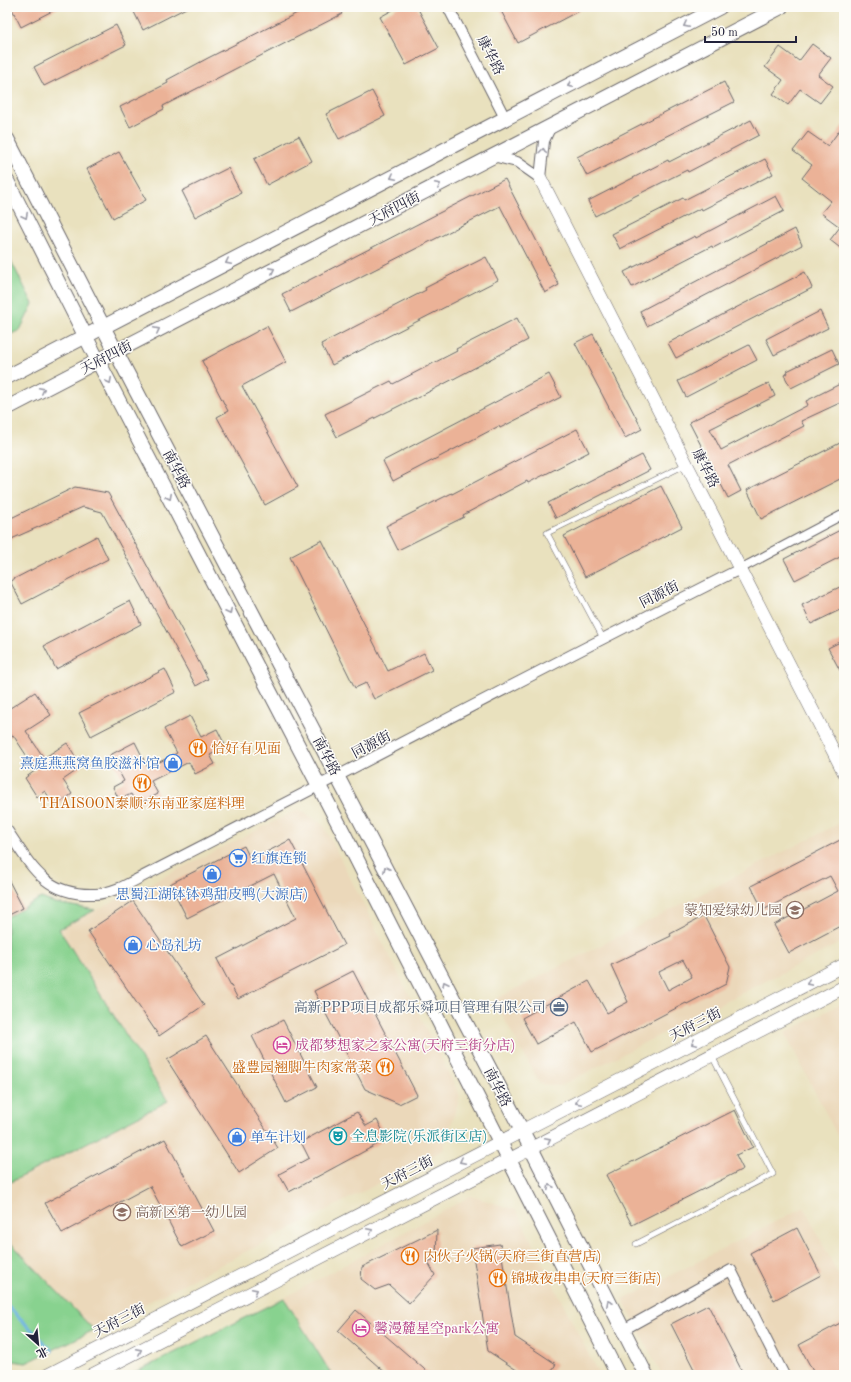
<svg xmlns="http://www.w3.org/2000/svg" width="851" height="1382" viewBox="0 0 851 1382" font-family="'Old Standard TT','Noto Serif SC',serif">
  <style>
    .built { fill: #ebd8ba }
    .green { fill: #88d28f; stroke: #557a65 }
    .lines { fill: none; stroke-linecap: round; stroke-linejoin: round }
    .stream { stroke: #68b1e0; stroke-width: 3.5 }
    .building { fill: #ebb297; fill-rule: evenodd }
    .service-casing { stroke: #686569; stroke-width: 6 }
    .pedestrian-casing { stroke: #686569; stroke-width: 10 }
    .minor-casing { stroke: #686569; stroke-width: 12 }
    .tertiary-casing { stroke: #686569; stroke-width: 14 }
    .secondary-casing { stroke: #686569; stroke-width: 16 }
    .service { stroke: #fff; stroke-width: 5 }
    .pedestrian { stroke: #fff; stroke-width: 8 }
    .minor { stroke: #fff; stroke-width: 10 }
    .tertiary { stroke: #fff; stroke-width: 13 }
    .secondary { stroke: #fff; stroke-width: 14 }
    .oneway { stroke: #9c9ca7 }
    .labels { text-anchor: middle; stroke-width: 3; stroke-linejoin: round; paint-order: stroke }
    .street-label { font-size: 14px; fill: #22223b; stroke: #fdfcf7 }
    .food-label { font-size: 14px; fill: #c56008; stroke: #fdfcf7; text-anchor: start }
    .shop-label { font-size: 14px; fill: #366cbe; stroke: #fdfcf7; text-anchor: start }
    .education-label { font-size: 14px; fill: #785e54; stroke: #fdfcf7; text-anchor: end }
    .service-label { font-size: 14px; fill: #4e5e75; stroke: #fdfcf7; text-anchor: end }
    .hotel-label { font-size: 14px; fill: #b23c85; stroke: #fdfcf7; text-anchor: start }
    .culture-label { font-size: 14px; fill: #0d838f; stroke: #fdfcf7; text-anchor: start }
  </style>
  <rect width="100%" height="100%" fill="#fdfcf7"/>
  <filter id="ink" filterUnits="userSpaceOnUse"><feTurbulence type="fractalNoise" baseFrequency=".025" numOctaves="2"/><feDisplacementMap in="SourceGraphic" scale="8" xChannelSelector="R" yChannelSelector="G"/><feConvolveMatrix kernelMatrix="1 2 1 2 8 2 1 2 1" color-interpolation-filters="sRGB"/></filter>
  <filter id="wash" filterUnits="userSpaceOnUse"><feTurbulence type="fractalNoise" baseFrequency=".012" numOctaves="4" result="noise"/><feDisplacementMap in="SourceGraphic" scale="16" xChannelSelector="R" yChannelSelector="G"/><feGaussianBlur stdDeviation="0.9" result="paint"/><feColorMatrix in="noise" values="0 0 0 0 0 0 0 0 0 0 0 0 0 0 0 0 0 1.4 0 .05"/><feComposite in="paint" operator="in"/></filter>
  <g filter="url(#wash)">
    <rect width="100%" height="100%" fill="#e9e1be"/>
    <!-- built -->
    <g class="built">
      <path d="M299 809 324 826 460 1096 443 1150 94 1330 7 1239V1184L167 1101 59 929Z"/>
      <path d="M844 821V941L560 1086 540 1084 494 1000Z"/>
      <path d="M844 1002V1143L842 1145 785 1033Z"/>
      <path d="M471 1196 516 1210 599 1375H332L284 1298Z"/>
      <path d="M804 1207 844 1286V1375H662L623 1300Z"/>
    </g>
    <!-- green -->
    <g class="green">
      <path d="M7 253 33 304 20 330 7 336Z"/>
      <path d="M41 898 55 903 95 910 59 929 168 1101 7 1184V917Z"/>
      <path d="M7 1239 94 1330 26 1363 7 1360Z"/>
      <path d="M284 1298 332 1375H130Z"/>
    </g>
    <g class="lines">
      <!-- stream -->
      <path class="stream" d="M7 1305 52 1351"/>
    </g>
    <g id="blocks">
      <!-- building -->
      <g class="building">
        <path d="M11 7H60L21 27Z"/>
        <path d="M140 7H188L143 30 133 10Z"/>
        <path d="M309 7H338L342 14 163 106 164 109 130 127 120 107 168 83 167 80 208 58Z"/>
        <path d="M398 7H417L439 48 406 65 380 17Z"/>
        <path d="M499 7H586L518 43Z"/>
        <path d="M116 25 126 45 44 86 34 67Z"/>
        <path d="M812 44 831 58 818 75 833 86 820 103 800 89 788 105 773 94 783 80 765 67 780 47 799 61Z"/>
        <path d="M724 82 734 102 587 176 577 157Z"/>
        <path d="M372 91 385 116 339 139 326 114Z"/>
        <path d="M751 120 759 135 688 172 687 170 595 216 588 201 668 160 669 162Z"/>
        <path d="M844 124V251L830 240 840 227 821 213 831 201 802 178 812 165 793 151 808 132 828 146Z"/>
        <path d="M299 136 312 161 267 185 254 159Z"/>
        <path d="M119 152 146 200 113 218 87 169Z"/>
        <path d="M765 159 773 174 702 210 701 208 620 249 612 234 683 198 684 200Z"/>
        <path d="M228 168 241 193 195 217 182 191Z"/>
        <path d="M505 179 559 285 545 293 500 206 291 312 282 294Z"/>
        <path d="M776 196 784 211 713 248 712 246 632 287 624 272 695 236 696 238Z"/>
        <path d="M795 229 802 245 647 326 640 311Z"/>
        <path d="M486 257 498 280 332 365 321 344 426 290 425 288Z"/>
        <path d="M805 272 812 288 676 358 668 343Z"/>
        <path d="M820 311 828 328 774 355 766 339Z"/>
        <path d="M517 318 528 340 415 399V398L337 437 325 414 391 381 393 384 457 351 456 349Z"/>
        <path d="M267 326 286 362 242 386 298 487 265 505 217 417 228 411 202 361Z"/>
        <path d="M593 334 642 429 625 438 575 343Z"/>
        <path d="M749 345 757 360 686 397 678 381Z"/>
        <path d="M832 349 839 364 791 388 784 375 788 373 787 371Z"/>
        <path d="M549 374 561 397 500 428 499 426 393 481 383 461Z"/>
        <path d="M844 382V401L801 421 804 426 728 465 741 491 728 498 689 422 769 383 775 396 710 429 721 450 808 405 806 401Z"/>
        <path d="M577 429 589 452 528 483 527 481 463 515 464 517 398 550 386 526 452 493V494Z"/>
        <path d="M844 441V477L761 519 747 490Z"/>
        <path d="M642 455 650 470 556 518 548 503Z"/>
        <path d="M661 486 682 527 585 577 564 536Z"/>
        <path d="M75 487 108 493 208 679 196 686 102 512 83 507 7 541V520Z"/>
        <path d="M844 528V555L795 580 784 559Z"/>
        <path d="M97 536 108 559 22 604 10 581Z"/>
        <path d="M322 540 388 671 424 653 432 670 374 699 366 683 355 688 290 557Z"/>
        <path d="M844 585V608L811 624 802 605Z"/>
        <path d="M130 601 141 624 56 669 44 646Z"/>
        <path d="M844 640V678L828 648Z"/>
        <path d="M165 669 176 692 91 736 79 713Z"/>
        <path d="M35 692 51 715 26 731 44 758 67 743 82 767 63 780 72 794 55 806 45 791 37 797 25 778 36 770 13 735 7 739V710Z"/>
        <path d="M190 716 201 737 217 729 226 747 210 755 215 764 195 774 189 762 151 781 158 794 137 805 131 794 119 800 113 787 124 781 110 755 135 742 148 768 177 753 164 729Z"/>
        <path d="M844 838V924L789 953 774 925 838 891 830 876 763 910 751 886Z"/>
        <path d="M290 840 344 945 238 999 217 959 296 918 274 874 187 918 170 884 244 846 251 860Z"/>
        <path d="M7 877 23 908 7 916Z"/>
        <path d="M133 901 204 1005 159 1036 88 931Z"/>
        <path d="M704 916 730 967 726 984 687 1004 686 1003 592 1052 576 1022 536 1044 522 1018 589 981 607 1013 628 1002 611 965 671 936 670 934ZM683 960 692 977 668 990 659 972Z"/>
        <path d="M353 971 417 1095 399 1104 365 1089 314 991Z"/>
        <path d="M283 1020 317 1087 286 1103 252 1036Z"/>
        <path d="M206 1036 278 1148 239 1173 167 1060Z"/>
        <path d="M735 1110 753 1147 736 1155 743 1169 632 1225 606 1175Z"/>
        <path d="M357 1112 366 1126 377 1120 387 1139 289 1192 279 1174 309 1158 301 1142Z"/>
        <path d="M165 1139 214 1231 182 1247 150 1186 62 1233 45 1203Z"/>
        <path d="M797 1228 821 1275 774 1300 750 1253Z"/>
        <path d="M437 1230 436 1258 428 1262 435 1275 409 1303 389 1285 375 1290 361 1279 362 1267Z"/>
        <path d="M500 1244 515 1337 556 1364 549 1375H524L488 1351 472 1248Z"/>
        <path d="M708 1305 744 1375H697L671 1324Z"/>
        <path d="M356 1310 431 1375H388L338 1331Z"/>
        <path d="M844 1321V1375H815L799 1345Z"/>
      </g>
    </g>
  </g>
  <g filter="url(#ink)">
    <use href="#blocks" fill-opacity="0" stroke="#686569" stroke-width="1"/>
    <g class="lines">
      <defs>
        <g id="service">
          <path d="M603 638 547 533 685 465"/>
          <path d="M636 1244 773 1174 712 1056"/>
        </g>
        <path id="pedestrian" d="M740 569 844 514"/>
        <g id="minor">
          <path d="M448 7 505 118"/>
          <path d="M493 156 517 162 540 178 544 141 551 126"/>
          <path d="M7 830C31 866 45 896 95 894 104 894 114 890 122 887 328 782 533 673 740 569"/>
          <path d="M623 1330 731 1270 784 1375"/>
        </g>
        <g id="tertiary">
          <path d="M540 178 844 772"/>
          <path d="M48 1375 844 965"/>
          <path d="M92 1375 844 987"/>
        </g>
        <g id="secondary">
          <path d="M7 139 116 352 531 1148 646 1375"/>
          <path d="M7 181 98 361 344 834 618 1375"/>
          <path d="M7 377 720 7"/>
          <path d="M7 408 781 7"/>
        </g>
      </defs>
      <!-- service casing -->
      <use href="#service" class="service-casing"/>
      <!-- pedestrian casing -->
      <use href="#pedestrian" class="pedestrian-casing"/>
      <!-- minor casing -->
      <use href="#minor" class="minor-casing"/>
      <!-- tertiary casing -->
      <use href="#tertiary" class="tertiary-casing"/>
      <!-- secondary casing -->
      <use href="#secondary" class="secondary-casing"/>
      <!-- service -->
      <use href="#service" class="service"/>
      <!-- pedestrian -->
      <use href="#pedestrian" class="pedestrian"/>
      <!-- minor -->
      <use href="#minor" class="minor"/>
      <!-- tertiary -->
      <use href="#tertiary" class="tertiary"/>
      <!-- secondary -->
      <use href="#secondary" class="secondary"/>
    </g>
    <!-- one-way arrows -->
    <defs><path id="oneway-chevron" d="M-2-3.5L2.5 0L-2 3.5" fill="none" stroke-width="1.6" stroke-linecap="round" stroke-linejoin="round"/></defs>
    <g class="oneway">
      <use href="#oneway-chevron" transform="translate(686 25) rotate(153)"/>
      <use href="#oneway-chevron" transform="translate(570 85) rotate(153)"/>
      <use href="#oneway-chevron" transform="translate(543 151) rotate(-83)"/>
      <use href="#oneway-chevron" transform="translate(393 177) rotate(153)"/>
      <use href="#oneway-chevron" transform="translate(438 185) rotate(-27)"/>
      <use href="#oneway-chevron" transform="translate(25 216) rotate(63)"/>
      <use href="#oneway-chevron" transform="translate(228 262) rotate(153)"/>
      <use href="#oneway-chevron" transform="translate(272 270) rotate(-27)"/>
      <use href="#oneway-chevron" transform="translate(157 330) rotate(-27)"/>
      <use href="#oneway-chevron" transform="translate(109 381) rotate(63)"/>
      <use href="#oneway-chevron" transform="translate(42 390) rotate(-27)"/>
      <use href="#oneway-chevron" transform="translate(169 497) rotate(63)"/>
      <use href="#oneway-chevron" transform="translate(229 612) rotate(63)"/>
      <use href="#oneway-chevron" transform="translate(386 869) rotate(-117)"/>
      <use href="#oneway-chevron" transform="translate(809 983) rotate(153)"/>
      <use href="#oneway-chevron" transform="translate(445 984) rotate(-117)"/>
      <use href="#oneway-chevron" transform="translate(694 1043) rotate(153)"/>
      <use href="#oneway-chevron" transform="translate(578 1102) rotate(153)"/>
      <use href="#oneway-chevron" transform="translate(548 1140) rotate(-27)"/>
      <use href="#oneway-chevron" transform="translate(462 1161) rotate(153)"/>
      <use href="#oneway-chevron" transform="translate(550 1187) rotate(-117)"/>
      <use href="#oneway-chevron" transform="translate(370 1231) rotate(-27)"/>
      <use href="#oneway-chevron" transform="translate(255 1291) rotate(-27)"/>
      <use href="#oneway-chevron" transform="translate(609 1303) rotate(-117)"/>
      <use href="#oneway-chevron" transform="translate(139 1351) rotate(-27)"/>
    </g>
  </g>
  <!-- icons -->
  <defs>
    <symbol id="restaurant-ring" viewBox="-11 -11 22 22"><circle r="9.5" fill="#fdfcf7" stroke="#e8710a" stroke-width="1.5"/><path d="M-5-6h1v4h1v-4h1v4h1v-4h1v5L-1.5 .5V6h-2V.5L-5-1ZM5-6V6H3V1.5H1.5Q1.5-4 5-6Z" fill="#e8710a"/></symbol>
    <symbol id="shop-ring" viewBox="-11 -11 22 22"><circle r="9.5" fill="#fdfcf7" stroke="#3f7fe0" stroke-width="1.5"/><path d="M-5-2.5h2.3a2.7 3.5 0 0 1 5.4 0H5L5.5 6h-11ZM-1.5-2.5h3a1.5 2.3 0 0 0-3 0Z" fill="#3f7fe0"/></symbol>
    <symbol id="supermarket-ring" viewBox="-11 -11 22 22"><circle r="9.5" fill="#fdfcf7" stroke="#3f7fe0" stroke-width="1.5"/><path d="M-6-5.5h2.5l.6 2H6L4.5 2H-2.5L-4.4-4H-6ZM-1.5 3.2a1.3 1.3 0 1 0 .1 0ZM3 3.2a1.3 1.3 0 1 0 .1 0Z" fill="#3f7fe0"/></symbol>
    <symbol id="school-ring" viewBox="-11 -11 22 22"><circle r="9.5" fill="#fdfcf7" stroke="#8d6e63" stroke-width="1.5"/><path d="M0-5L7-2L0 1L-7-2ZM-4 1L0 2.5L4 1V4Q0 6-4 4Z" fill="#8d6e63"/></symbol>
    <symbol id="office-ring" viewBox="-11 -11 22 22"><circle r="9.5" fill="#fdfcf7" stroke="#5c6f8a" stroke-width="1.5"/><path d="M-6-3h4V-5.5h4V-3h4V5H-6ZM-1-4.5V-3h2v-1.5ZM-6 0V1H6V0Z" fill="#5c6f8a"/></symbol>
    <symbol id="hotel-ring" viewBox="-11 -11 22 22"><circle r="9.5" fill="#fdfcf7" stroke="#d1479c" stroke-width="1.5"/><path d="M-6-4.5h1.5V1H6V5H4.5V3h-9V5H-6ZM-4 0a1.8 1.8 0 1 1 3.6 0ZM.5 0V-2.5h3Q6-2.5 6 0Z" fill="#d1479c"/></symbol>
    <symbol id="theatre-ring" viewBox="-11 -11 22 22"><circle r="9.5" fill="#fdfcf7" stroke="#0f9aa8" stroke-width="1.5"/><path d="M-5-5.5Q0-4 5-5.5V0Q5 5 0 6Q-5 5-5 0ZM-3.3-2.5H-1v1.5H-3.3ZM1-2.5H3.3v1.5H1ZM-2.8 1Q0 5.5 2.8 1Z" fill="#0f9aa8"/></symbol>
  </defs>
  <g fill-rule="evenodd">
    <use href="#restaurant-ring" x="188" y="738" width="20" height="20"/>
    <use href="#shop-ring" x="163" y="753" width="20" height="20"/>
    <use href="#restaurant-ring" x="132" y="773" width="20" height="20"/>
    <use href="#supermarket-ring" x="228" y="848" width="20" height="20"/>
    <use href="#shop-ring" x="202" y="864" width="20" height="20"/>
    <use href="#school-ring" x="785" y="900" width="20" height="20"/>
    <use href="#shop-ring" x="123" y="935" width="20" height="20"/>
    <use href="#office-ring" x="549" y="997" width="20" height="20"/>
    <use href="#hotel-ring" x="272" y="1035" width="20" height="20"/>
    <use href="#restaurant-ring" x="375" y="1057" width="20" height="20"/>
    <use href="#theatre-ring" x="328" y="1126" width="20" height="20"/>
    <use href="#shop-ring" x="227" y="1127" width="20" height="20"/>
    <use href="#school-ring" x="112" y="1202" width="20" height="20"/>
    <use href="#restaurant-ring" x="400" y="1246" width="20" height="20"/>
    <use href="#restaurant-ring" x="488" y="1268" width="20" height="20"/>
    <use href="#hotel-ring" x="351" y="1318" width="20" height="20"/>
  </g>
  <g class="labels">
    <!-- street labels -->
    <g class="street-label">
      <text transform="translate(491 55) rotate(63)" y="5">康华路</text>
      <text transform="translate(394 208) rotate(-27)" y="5">天府四街</text>
      <text transform="translate(106 357) rotate(-27)" y="5">天府四街</text>
      <text transform="translate(706 468) rotate(63)" y="5">康华路</text>
      <text transform="translate(177 469) rotate(62)" y="5">南华路</text>
      <text transform="translate(659 594) rotate(-27)" y="5">同源街</text>
      <text transform="translate(371 744) rotate(-28)" y="5">同源街</text>
      <text transform="translate(327 756) rotate(62)" y="5">南华路</text>
      <text transform="translate(695 1024) rotate(-27)" y="5">天府三街</text>
      <text transform="translate(498 1087) rotate(63)" y="5">南华路</text>
      <text transform="translate(407 1172) rotate(-27)" y="5">天府三街</text>
      <text transform="translate(119 1320) rotate(-27)" y="5">天府三街</text>
    </g>
    <!-- food labels -->
    <g class="food-label">
      <text x="211" y="753">恰好有见面</text>
      <text x="142" y="808" text-anchor="middle">THAISOON泰顺·东南亚家庭料理</text>
      <text x="372" y="1072" text-anchor="end">盛豊园翘脚牛肉家常菜</text>
      <text x="423" y="1261">内伙子火锅(天府三街直营店)</text>
      <text x="511" y="1283">锦城夜串串(天府三街店)</text>
    </g>
    <!-- shop labels -->
    <g class="shop-label">
      <text x="160" y="768" text-anchor="end">熹庭燕燕窝鱼胶滋补馆</text>
      <text x="251" y="863">红旗连锁</text>
      <text x="212" y="899" text-anchor="middle">思蜀江湖钵钵鸡甜皮鸭(大源店)</text>
      <text x="146" y="950">心岛礼坊</text>
      <text x="250" y="1142">单车计划</text>
    </g>
    <!-- education labels -->
    <g class="education-label">
      <text x="782" y="915">蒙知爱绿幼儿园</text>
      <text x="135" y="1217" text-anchor="start">高新区第一幼儿园</text>
    </g>
    <!-- service labels -->
    <g class="service-label">
      <text x="546" y="1012">高新PPP项目成都乐舜项目管理有限公司</text>
    </g>
    <!-- hotel labels -->
    <g class="hotel-label">
      <text x="295" y="1050">成都梦想家之家公寓(天府三街分店)</text>
      <text x="374" y="1333">馨漫麓星空park公寓</text>
    </g>
    <!-- culture labels -->
    <g class="culture-label">
      <text x="351" y="1141">全息影院(乐派街区店)</text>
    </g>
  </g>
  <!-- margin -->
  <rect width="851" height="1382" fill="none" stroke="#fdfcf7" stroke-width="24"/>
  <!-- north arrow -->
  <g transform="translate(38 1344) rotate(153)" stroke="#fdfcf7" stroke-width="3" paint-order="stroke">
  <path d="M0-3L7 15L0 10L-7 15Z" fill="#22223b"/>
  <text y="-6" font-size="11" font-weight="bold" text-anchor="middle" fill="#22223b">北</text>
  </g>
  <!-- scale -->
  <path d="M705 36v6h91v-6" fill="none" stroke="#22223b" stroke-width="2"/>
  <text x="711" y="36" font-size="12" fill="#22223b" stroke="#fdfcf7" stroke-width="3" paint-order="stroke">50 m</text>
</svg>
